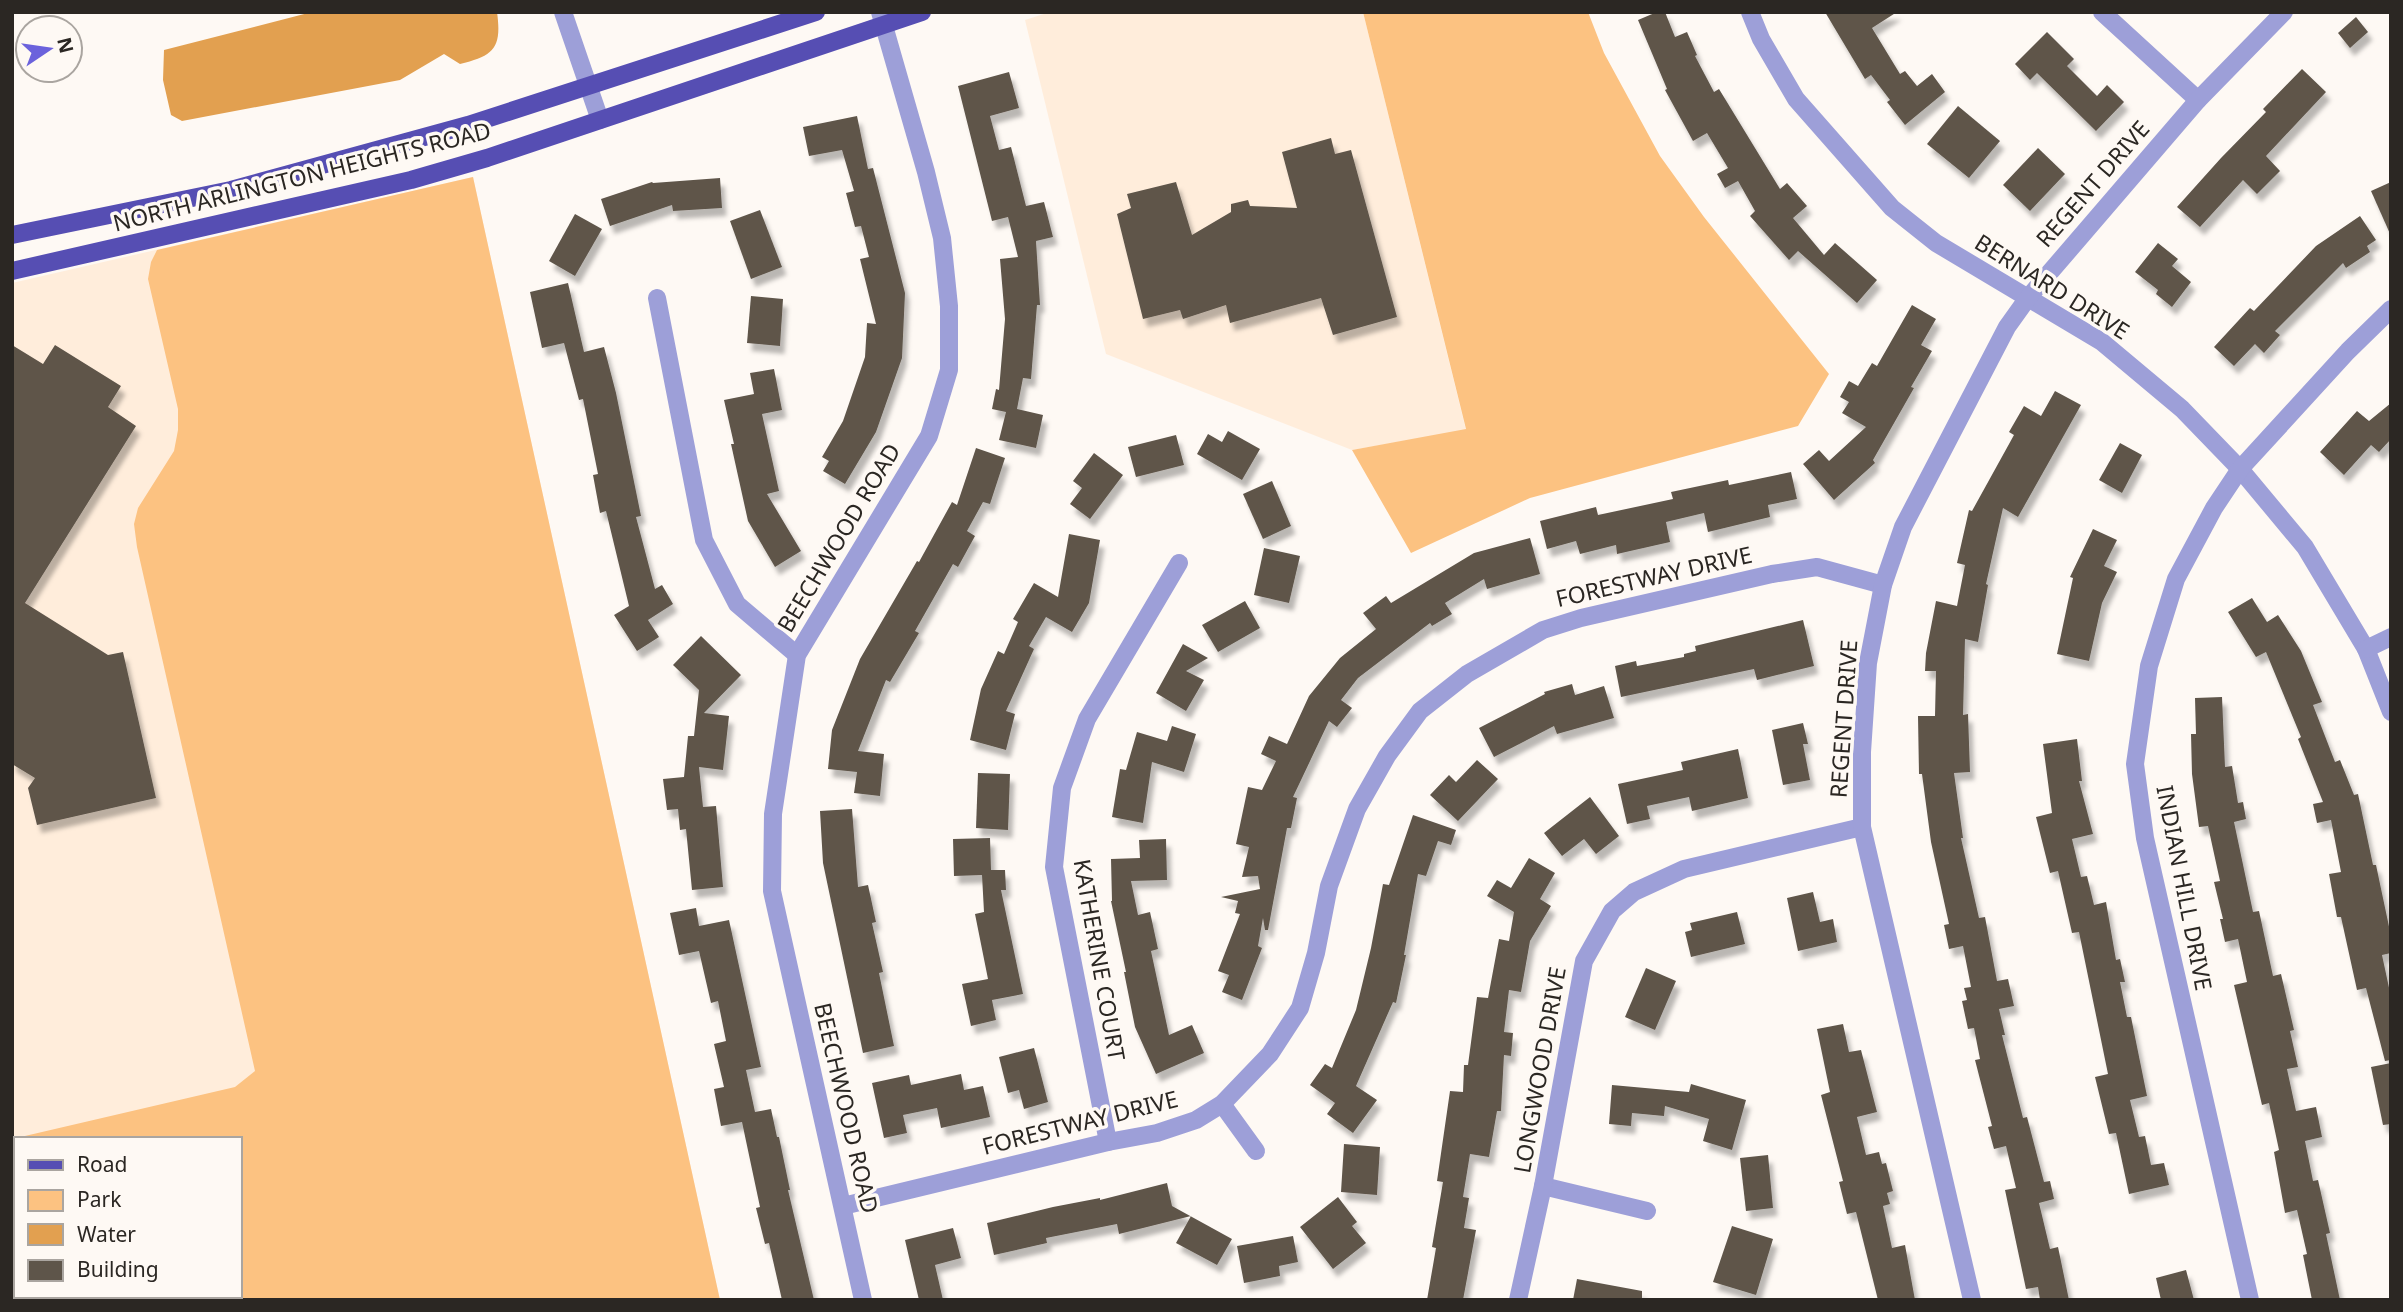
<svg xmlns="http://www.w3.org/2000/svg" width="2403" height="1312" viewBox="0 0 2403 1312" font-family="'Noto Sans',sans-serif">
  <style>
    .built { fill: #ffeddb; fill-rule: evenodd }
    .green { fill: #fcc281; fill-rule: evenodd }
    .water { fill: #e2a050 }
    .building { fill: #5e554a; filter: url(#shadow) }
    .lines { fill: none; stroke-linecap: round; stroke-linejoin: round }
    .minor { stroke: #9d9fd8; stroke-width: 18 }
    .major { stroke: #564eb3; stroke-width: 18 }
    .labels { text-anchor: middle; stroke-width: 7; stroke-linejoin: round; paint-order: stroke }
    .street-label { font-size: 23px; fill: #2b2723; stroke: #fef9f4 }
  </style>
  <defs>
    <filter id="shadow"><feDropShadow dx="4.5" dy="8" stdDeviation="2" flood-color="#0004"/></filter>
  </defs>
  <rect width="100%" height="100%" fill="#fef9f4"/>
  <!-- built -->
  <g class="built">
    <path d="M1050 12H1363L1466 430 1352 450 1106 354 1025 20Z"/>
    <path d="M473 177 720 1300H12V283ZM16 1139H240V1296H16Z"/>
  </g>
  <!-- green -->
  <g class="green">
    <path d="M1363 12H1588L1604 53 1660 156 1704 217 1829 374 1798 426 1530 498 1411 553 1352 450 1466 429Z"/>
    <path d="M473 177 720 1300H12V1139L235 1087 255 1071 137 547 134 524 138 508 174 451 178 430V409L148 279 151 262 157 250ZM16 1139H240V1296H16Z"/>
  </g>
  <!-- water -->
  <path class="water" d="M312 12H497C502 48 494 56 460 64L444 54 400 80 182 121 171 115 163 80 164 50Z"/>
  <!-- building -->
  <g class="building">
    <path d="M1657 12H1665L1675 37 1687 32 1697 55 1695 56 1714 92 1719 89 1780 189 1787 183 1807 206 1793 218 1824 255 1835 243 1877 280 1857 303 1798 251 1789 260 1750 216 1755 211 1738 181 1725 188 1717 174 1728 168 1707 133 1693 141 1665 90 1667 89 1638 20Z"/>
    <path d="M1825 12H1897L1872 28 1900 74 1905 71 1917 86 1932 74 1945 92 1905 125 1887 102 1890 100 1871 75 1865 79Z"/>
    <path d="M2356 17 2368 32 2350 48 2338 33Z"/>
    <path d="M2047 32 2074 59 2067 66 2097 96 2107 85 2124 102 2096 131 2037 73 2030 80 2015 64Z"/>
    <path d="M2302 69 2326 92 2266 156 2280 171 2257 194 2243 180 2200 227 2177 207 2221 158 2266 112 2263 109Z"/>
    <path d="M1009 72 1019 108 990 116 999 150 1011 147 1026 206 1044 202 1053 237 1036 241 1040 305H1037L1031 379 1023 378 1017 409 1043 415 1036 448 999 440 1006 412 992 409 996 389 999 390 1005 319 1000 259 1018 257 1008 217 992 221 958 86Z"/>
    <path d="M1958 106 2000 141 1969 178 1927 144Z"/>
    <path d="M857 116 868 169 873 168 905 293 902 358 876 432 845 484 823 471 829 461 822 457 843 421 865 357 867 323 876 324 860 259 869 257 861 226 855 227 846 193 854 191 842 150 809 156 803 127Z"/>
    <path d="M1331 138 1335 154 1351 150 1397 317 1333 335 1321 298 1230 323 1226 305 1183 319 1180 310 1143 319 1117 214 1131 208 1127 194 1176 182 1192 235 1231 212V204L1248 200 1250 206 1297 208 1282 152Z"/>
    <path d="M2038 148 2065 174 2030 211 2003 185Z"/>
    <path d="M720 178 722 208 673 211 672 205 610 226 601 199 652 182 653 183Z"/>
    <path d="M2391 182V236L2371 191Z"/>
    <path d="M760 210 782 267 751 279 730 221Z"/>
    <path d="M575 214 602 229 575 276 549 261Z"/>
    <path d="M2360 216 2376 240 2367 246 2370 252 2346 268 2343 263 2275 331 2280 335 2264 353 2255 344 2234 366 2214 347 2250 308 2254 311 2316 246Z"/>
    <path d="M2158 243 2178 259 2172 266 2191 282 2172 307 2156 294 2158 290 2135 272Z"/>
    <path d="M568 283 584 352 604 347 616 393 641 516 636 517 655 589 662 585 673 604 648 620 659 637 637 651 614 615 629 606 606 511 600 513 593 475 598 474 583 399 579 400 564 343 542 348 530 292Z"/>
    <path d="M751 296 783 299 780 346 747 343Z"/>
    <path d="M1912 305 1936 319 1921 345 1932 351 1911 387 1914 388 1873 460 1875 463 1834 500 1803 464 1819 450 1829 461 1866 427 1842 413 1849 402 1840 397 1849 381 1858 386 1872 363 1877 366Z"/>
    <path d="M12 345 43 364 55 345 121 386 108 407 136 426 25 603 108 655 123 652 156 798 37 825 28 788 35 778 12 764Z"/>
    <path d="M774 369 782 410 762 414 779 491 767 494 801 551 775 567 748 521 731 444H734L724 400 754 394 750 373Z"/>
    <path d="M2055 391 2081 405 2018 517 2003 508 1986 584 1988 585 1978 642 1965 639 1963 715 1968 714 1970 772 1954 773 1963 838H1961L1979 918 1985 917 1997 981 2008 979 2014 1006 1999 1009 2005 1035H2002L2023 1118 2027 1117 2044 1182 2050 1181 2054 1199 2039 1203 2050 1249 2058 1247 2069 1300H2040L2038 1287 2026 1289 2005 1190 2016 1188 2006 1146 1994 1149 1988 1127 1992 1126 1975 1060 1980 1059 1974 1028 1968 1029 1962 1001 1967 1000 1964 988 1971 987 1963 946 1949 949 1944 925 1949 924 1931 842 1922 774H1919L1918 716H1935L1936 671H1925L1926 653 1936 601 1957 606 1965 565 1957 563 1969 510 1972 511 2014 435 2009 432 2024 406 2041 416Z"/>
    <path d="M2391 403V439L2379 452 2371 445 2344 475 2320 452 2357 411 2369 421Z"/>
    <path d="M1228 431 1260 449 1242 480 1197 454 1208 434 1222 442Z"/>
    <path d="M1176 435 1184 465 1136 477 1128 447Z"/>
    <path d="M2120 443 2142 455 2122 493 2099 480Z"/>
    <path d="M976 448 1005 458 990 504 983 502 967 531 975 536 958 567 953 564 915 631 919 633 890 682 886 680 858 751 884 754 880 796 854 793 857 772 828 769 832 730 860 659 917 561 919 562 952 502 957 505Z"/>
    <path d="M1094 453 1123 475 1090 519 1070 504 1082 488 1073 481Z"/>
    <path d="M1791 472 1797 499 1768 505 1770 517 1708 532 1704 513 1666 522 1670 542 1617 554 1616 545 1580 554 1576 541 1547 549 1540 521 1596 507 1598 515 1673 499 1671 492 1728 480 1729 485Z"/>
    <path d="M1272 481 1291 526 1263 539 1243 494Z"/>
    <path d="M2093 529 2117 540 2104 566 2117 572 2102 603 2089 661 2057 654 2073 578 2070 577Z"/>
    <path d="M1069 534 1100 540 1089 603 1072 632 1046 617 1029 646 1034 649 1006 711 1015 714 1006 750 970 740 981 689 998 651 1004 654 1018 622 1013 619 1034 583 1058 597Z"/>
    <path d="M1530 538 1540 574 1487 589 1484 579 1445 603 1452 614 1432 626 1430 623 1358 678 1341 700 1352 708 1337 727 1329 721 1293 797 1297 798 1291 828H1287L1268 930H1265L1263 918 1258 946 1262 948 1242 1000 1222 992 1229 975 1218 971 1240 914 1235 913 1238 901 1221 897 1260 889 1258 876 1242 877 1249 847 1236 844 1248 787 1262 790 1276 761 1261 754 1269 736 1287 744 1309 696 1340 658 1376 629 1363 613 1386 596 1391 603 1474 553Z"/>
    <path d="M1264 548 1300 556 1289 603 1254 595Z"/>
    <path d="M2252 598 2267 622 2278 615 2301 651 2322 702 2313 705 2335 762 2340 760 2354 795 2358 794 2373 865H2376L2391 936V953L2382 955 2391 997V1060L2385 1061 2366 988 2357 990 2341 917H2337L2329 874 2341 872 2331 820 2317 823 2313 804 2323 802 2298 739 2301 737 2266 652 2256 657 2228 612Z"/>
    <path d="M1245 601 1260 628 1218 652 1202 625Z"/>
    <path d="M1803 620 1814 666 1757 680 1754 669 1621 697 1615 666 1636 661 1637 666 1684 657V654L1696 651 1695 646Z"/>
    <path d="M701 636 741 675 704 713 729 716 723 770 699 767 703 807 716 806 723 887 692 890 686 829 680 830 678 809 667 810 663 779 684 777 688 736H694L699 690 673 665Z"/>
    <path d="M1183 644 1208 658 1186 671 1204 680 1186 711 1156 693Z"/>
    <path d="M1572 684 1575 695 1604 686 1614 718 1557 734 1554 726 1494 757 1479 728 1545 694 1544 692Z"/>
    <path d="M2222 697 2225 767 2232 766 2238 803 2243 802 2246 819 2234 822 2253 912 2259 911 2273 976 2281 974 2294 1030 2290 1031 2298 1067 2287 1069 2296 1111 2316 1107 2322 1137 2305 1141 2313 1181 2318 1180 2330 1233 2326 1234 2340 1300H2312L2303 1255 2307 1254 2297 1210 2285 1213 2274 1152 2279 1150 2269 1103 2262 1105 2234 985 2247 982 2238 939 2225 942 2220 919H2223L2214 882 2220 881 2208 826 2199 827 2192 774 2191 734H2196L2195 698Z"/>
    <path d="M1803 723 1808 744H1803L1810 780 1783 785 1772 730Z"/>
    <path d="M1172 726 1196 734 1184 772 1152 762 1143 823 1112 817 1120 769 1126 770 1137 732 1167 741Z"/>
    <path d="M2077 739 2082 781H2079L2093 834 2072 839 2081 877 2087 876 2094 905 2106 902 2116 960 2120 959 2125 982H2120L2127 1017H2131L2147 1096 2130 1100 2139 1137 2145 1136 2151 1165 2164 1163 2169 1185 2129 1194 2116 1133 2109 1134 2095 1077 2108 1074 2079 932 2072 933 2058 871 2050 873 2036 817 2052 813 2043 744Z"/>
    <path d="M1738 749 1748 798 1692 811 1689 797 1647 806 1650 819 1627 824 1618 784 1683 770 1681 762Z"/>
    <path d="M1477 760 1498 779 1458 821 1430 795 1449 775 1456 782Z"/>
    <path d="M978 773 1010 774 1008 830 976 828Z"/>
    <path d="M1590 797 1619 836 1596 854 1584 839 1562 856 1544 833Z"/>
    <path d="M852 809 858 887 868 885 876 922 872 923 883 972 879 973 894 1046 863 1053 823 863 820 811Z"/>
    <path d="M1413 815 1456 830 1451 845 1438 841 1426 876 1418 874 1404 955H1406L1396 1003 1393 1002 1356 1086 1377 1100 1353 1133 1327 1114 1335 1103 1310 1085 1325 1064 1332 1068 1356 1010 1371 948 1383 884 1389 885Z"/>
    <path d="M990 838 991 870H1005L1006 890H1001L1023 994 992 1000 996 1020 971 1026 962 984 988 979 975 914 984 912 982 875 954 876 953 839Z"/>
    <path d="M1166 839 1167 880 1131 881 1138 915 1150 912 1158 949 1151 951 1169 1035 1192 1025 1204 1053 1156 1074 1135 1027 1124 972H1126L1111 901H1112L1111 859 1140 858 1139 840Z"/>
    <path d="M1529 858 1555 873 1540 899 1551 906 1530 941 1521 992 1509 990 1504 1032 1513 1033 1511 1056 1504 1055 1501 1111H1497L1489 1157 1470 1154 1463 1197 1469 1198 1464 1228 1476 1230 1463 1300H1427L1436 1248 1432 1247 1443 1182 1437 1181 1450 1091 1463 1092 1464 1065H1468L1477 997 1488 998 1499 939 1509 941 1514 912 1487 896 1497 880 1511 888Z"/>
    <path d="M1813 892 1820 922 1833 919 1837 942 1798 951 1787 898Z"/>
    <path d="M696 908 699 926 729 920 761 1067 746 1070 755 1112 771 1109 777 1137H779L790 1190H788L814 1300H782L769 1243 765 1244 756 1208 760 1207 742 1122 721 1126 714 1089 724 1087 714 1044 726 1041 718 1001 711 1003 699 951 679 955 670 913Z"/>
    <path d="M1737 912 1745 944 1691 957 1685 932 1692 930 1690 923Z"/>
    <path d="M1646 968 1676 981 1655 1030 1625 1017Z"/>
    <path d="M1843 1024 1849 1052 1861 1050 1877 1112 1857 1117 1866 1155 1879 1152 1882 1164 1886 1163 1893 1191 1887 1193 1890 1204 1883 1206 1892 1248 1905 1245 1915 1300H1878L1856 1212 1847 1214 1839 1182 1843 1181 1821 1095 1830 1092 1817 1029Z"/>
    <path d="M1034 1048 1048 1102 1024 1109 1019 1090 1008 1093 999 1057Z"/>
    <path d="M2391 1063V1124L2383 1125 2371 1067Z"/>
    <path d="M961 1074 964 1090 983 1086 990 1117 941 1128 937 1108 903 1115 907 1133 884 1138 872 1083 909 1075 911 1085Z"/>
    <path d="M1691 1084 1746 1100 1732 1150 1703 1141 1709 1119 1665 1106 1664 1116 1632 1113 1631 1126 1609 1124 1612 1085 1689 1092Z"/>
    <path d="M1344 1144 1380 1147 1377 1195 1341 1192Z"/>
    <path d="M1768 1155 1773 1208 1746 1211 1740 1158Z"/>
    <path d="M1167 1183 1172 1206 1232 1239 1217 1265 1176 1243 1191 1216 1119 1234 1117 1224 1046 1238 1047 1243 994 1255 987 1223 1053 1207 1100 1198V1200Z"/>
    <path d="M1338 1197 1357 1222 1352 1226 1366 1243 1333 1269 1300 1227Z"/>
    <path d="M1732 1226 1773 1239 1756 1295 1713 1282Z"/>
    <path d="M953 1228 961 1258 935 1265 943 1300H919L905 1240Z"/>
    <path d="M1293 1236 1298 1262 1279 1266 1280 1276 1244 1283 1237 1246Z"/>
    <path d="M2186 1270 2194 1300H2161L2156 1278Z"/>
    <path d="M1577 1279 1642 1291V1300H1573Z"/>
  </g>
  <g class="lines">
    <!-- minor -->
    <g class="minor">
      <path d="M563 12 600 120"/>
      <path d="M1750 12 1761 39 1796 99 1892 208 1936 243 2102 342 2182 409 2240 469 2305 547 2366 649 2391 712"/>
      <path d="M2102 12 2198 100"/>
      <path d="M657 298 704 540 737 604 797 655"/>
      <path d="M2366 649 2391 637"/>
      <path d="M1222 1104 1256 1151"/>
      <path d="M1108 1142 1054 867 1062 788 1087 719 1179 563"/>
      <path d="M1543 1186 1647 1211"/>
      <path d="M843 1206 1108 1142 1157 1133 1196 1120 1222 1104 1270 1054 1300 1008 1316 953 1329 886 1357 809 1387 756 1420 711 1467 674 1543 630 1581 618 1772 574 1817 567 1883 585"/>
      <path d="M863 1300 772 891 773 814 797 655 929 436 949 370V306L942 238 926 172 880 12"/>
      <path d="M1518 1300 1543 1186 1584 961 1612 911 1634 892 1684 869 1862 827"/>
      <path d="M1972 1300 1862 827V752L1868 663 1883 585 1903 527 2007 327 2027 299 2198 100 2284 12"/>
      <path d="M2250 1300 2145 838 2135 764 2149 666 2176 579 2214 508 2240 469 2348 351 2391 309"/>
    </g>
    <!-- major -->
    <g class="major">
      <path d="M12 235 231 190 468 125 816 12"/>
      <path d="M12 271 411 180 487 158 922 12"/>
    </g>
  </g>
  <g class="labels">
    <!-- street labels -->
    <g class="street-label">
      <text transform="translate(302 177) rotate(-14)" y="8">NORTH ARLINGTON HEIGHTS ROAD</text>
      <text transform="translate(2093 184) rotate(-49)" y="8">REGENT DRIVE</text>
      <text transform="translate(2052 287) rotate(32)" y="8">BERNARD DRIVE</text>
      <text transform="translate(839 538) rotate(-59)" y="8">BEECHWOOD ROAD</text>
      <text transform="translate(1654 577) rotate(-13)" y="8">FORESTWAY DRIVE</text>
      <text transform="translate(1844 719) rotate(-86)" y="8">REGENT DRIVE</text>
      <text transform="translate(2184 888) rotate(79)" y="8">INDIAN HILL DRIVE</text>
      <text transform="translate(1099 960) rotate(80)" y="8">KATHERINE COURT</text>
      <text transform="translate(1540 1070) rotate(-80)" y="8">LONGWOOD DRIVE</text>
      <text transform="translate(846 1108) rotate(77)" y="8">BEECHWOOD ROAD</text>
      <text transform="translate(1080 1123) rotate(-14)" y="8">FORESTWAY DRIVE</text>
    </g>
  </g>
  <!-- border -->
  <rect width="2403" height="1312" fill="none" stroke="#2b2723" stroke-width="28"/>
  <!-- legend -->
  <rect x="14" y="1137" width="228" height="161" fill="#fef9f4" stroke="#aaa5a0" stroke-width="2"/>
  <rect x="28" y="1160" width="35" height="10" fill="#564eb3" stroke="#aaa5a0" stroke-width="2"/>
  <text x="77" y="1172" font-size="21" fill="#2b2723">Road</text>
  <rect x="28" y="1190" width="35" height="21" fill="#fcc281" stroke="#aaa5a0" stroke-width="2"/>
  <text x="77" y="1207" font-size="21" fill="#2b2723">Park</text>
  <rect x="28" y="1224" width="35" height="21" fill="#e2a050" stroke="#aaa5a0" stroke-width="2"/>
  <text x="77" y="1242" font-size="21" fill="#2b2723">Water</text>
  <rect x="28" y="1260" width="35" height="21" fill="#5e554a" stroke="#aaa5a0" stroke-width="2"/>
  <text x="77" y="1277" font-size="21" fill="#2b2723">Building</text>
  <!-- north arrow -->
  <g transform="translate(49 49) rotate(77)"><circle r="33" fill="#fef9f4" stroke="#aaa5a0" stroke-width="2"/>
  <path d="M0-5L12 26L0 18L-12 26Z" fill="#6b62dc"/>
  <text y="-10" font-size="19" font-weight="bold" text-anchor="middle" fill="#2b2723">N</text>
  </g>
</svg>
